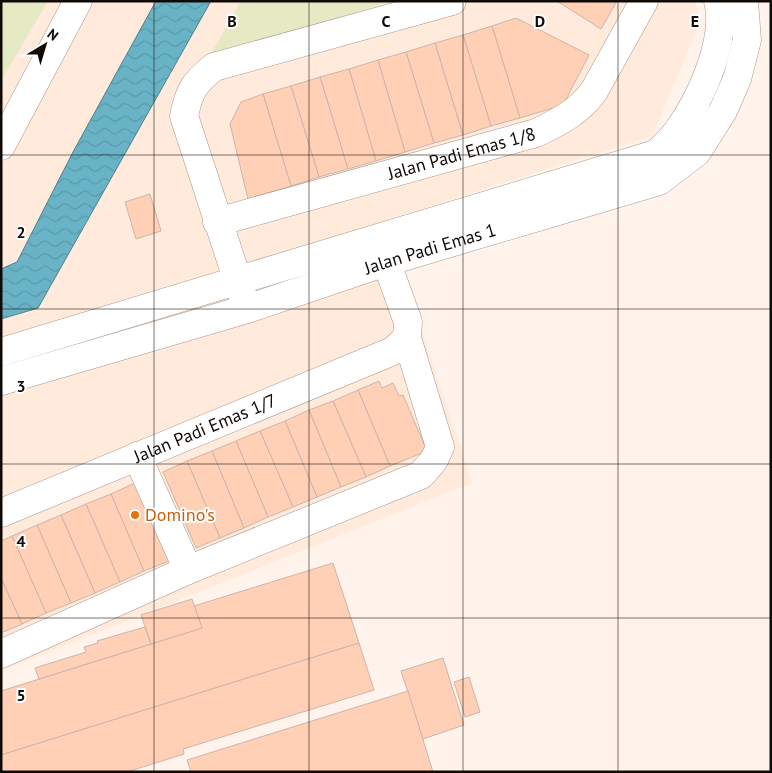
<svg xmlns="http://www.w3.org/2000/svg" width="772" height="773" viewBox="0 0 772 773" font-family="'PT Sans',sans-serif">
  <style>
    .built { fill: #ffeadb }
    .grass { fill: #e5e9c4 }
    .water { fill: url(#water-waves); stroke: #4e808d }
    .building { fill: #ffd0b6; stroke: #cbb6ab }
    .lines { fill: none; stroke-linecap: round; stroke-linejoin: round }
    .minor-casing { stroke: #a9978a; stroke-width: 29 }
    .minor { stroke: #fff; stroke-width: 28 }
    .grid { fill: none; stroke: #100a06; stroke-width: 1; stroke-opacity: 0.55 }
    .food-dot { fill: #e8710a; stroke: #fff; stroke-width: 2 }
    .labels { text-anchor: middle; stroke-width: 4; stroke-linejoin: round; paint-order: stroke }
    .street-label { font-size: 18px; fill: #100a06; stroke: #fff }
    .food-label { font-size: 18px; fill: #c56008; stroke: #fff; text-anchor: start }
    .grid-label { font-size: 16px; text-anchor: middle; font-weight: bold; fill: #100a06; stroke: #fff; stroke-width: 4; stroke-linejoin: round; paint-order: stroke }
  </style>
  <defs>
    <pattern id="water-waves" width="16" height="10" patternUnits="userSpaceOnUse" patternTransform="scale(1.25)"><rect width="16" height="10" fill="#69b3c7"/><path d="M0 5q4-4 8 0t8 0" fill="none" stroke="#5a99a9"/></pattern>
  </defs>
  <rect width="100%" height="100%" fill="#fff3eb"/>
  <!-- built -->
  <path class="built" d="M1 1H695L701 20 652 136 386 220 472 483 1 671Z"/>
  <!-- grass -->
  <g class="grass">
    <path d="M1 1H48L1 81Z"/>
    <path d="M241 1H393L209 57Z"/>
  </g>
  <!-- water -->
  <path class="water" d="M156 1H211L38 308 1 319V269L17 262 73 152Z"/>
  <!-- building -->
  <g class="building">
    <path d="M557 1H617L601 29Z"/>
    <path d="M516 18 589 55 563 105 520 118 492 26Z"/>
    <path d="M492 26 520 118 491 126 463 35Z"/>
    <path d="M463 35 491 126 463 135 435 43Z"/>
    <path d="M435 43 463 135 434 143 406 52Z"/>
    <path d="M406 52 434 143 405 152 378 60Z"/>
    <path d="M378 60 405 152 376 161 349 69Z"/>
    <path d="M349 69 376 161 348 169 320 77Z"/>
    <path d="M320 77 348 169 319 177 291 86Z"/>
    <path d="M291 86 319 177 291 186 263 94Z"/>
    <path d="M263 94 291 186 248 199 230 124 241 102Z"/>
    <path d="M150 194 161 231 136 239 125 202Z"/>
    <path d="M379 381 382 388 393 383 399 396 403 395 427 451 390 466 358 390Z"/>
    <path d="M358 390 390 466 366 477 333 401Z"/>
    <path d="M333 401 366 477 341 487 309 410Z"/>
    <path d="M309 410 341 487 317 497 285 421Z"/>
    <path d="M285 421 317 497 293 507 260 431Z"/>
    <path d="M260 431 293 507 268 517 236 441Z"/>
    <path d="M236 441 268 517 244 528 212 451Z"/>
    <path d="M212 451 244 528 220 538 187 461Z"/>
    <path d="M187 461 220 538 196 548 163 472Z"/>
    <path d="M135 483 169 561 144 571 111 494Z"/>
    <path d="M111 494 144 571 120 582 86 504Z"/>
    <path d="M86 504 120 582 95 593 61 515Z"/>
    <path d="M61 515 95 593 71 603 37 525Z"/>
    <path d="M37 525 71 603 46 613 12 536Z"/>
    <path d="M12 536 46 613 22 624 1 578V541Z"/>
    <path d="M333 563 359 643 1 755V691L202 628 194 606Z"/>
    <path d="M1 578 22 624 1 633Z"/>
    <path d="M192 599 202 628 151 644 141 615Z"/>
    <path d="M145 627 151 644 39 679 35 668 86 652 84 647 98 643 97 641Z"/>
    <path d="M359 643 374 690 183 749 184 754 127 772H1V755Z"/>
    <path d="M443 658 464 725 423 739 401 671Z"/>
    <path d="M469 677 480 712 465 717 454 682Z"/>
    <path d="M408 691 433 772H191L187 760Z"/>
  </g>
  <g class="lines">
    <defs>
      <g id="minor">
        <path d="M1 146 78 1"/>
        <path id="s1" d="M217 222 536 133C559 122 579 112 594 91L644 1"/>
        <path d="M243 297 184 116C189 91 194 83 214 67L452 1"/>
        <path d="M1 352 656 154C663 147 671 140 677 132 700 101 728 40 718 1"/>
        <path id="s2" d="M1 381 247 309 386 262 659 181 697 152 723 111 737 79 747 40 744 1"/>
        <path d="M137 456 188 570"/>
        <path id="s3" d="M1 513 393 351 407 338"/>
        <path d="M1 654 188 570 421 475 434 460 440 447 407 338 408 322 380 244"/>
      </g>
    </defs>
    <!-- minor casing -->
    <use href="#minor" class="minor-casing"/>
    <!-- minor -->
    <use href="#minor" class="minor"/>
  </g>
  <!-- grid -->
  <path class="grid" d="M154 1V772M309 1V772M463 1V772M618 1V772M1 155H771M1 309H771M1 464H771M1 618H771"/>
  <!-- markers -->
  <circle class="food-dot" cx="135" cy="515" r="5"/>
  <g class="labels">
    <!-- street labels -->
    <g class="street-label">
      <text dy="6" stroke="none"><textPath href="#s1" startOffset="254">Jalan Padi Emas 1/8</textPath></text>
      <text dy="6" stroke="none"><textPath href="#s2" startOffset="449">Jalan Padi Emas 1</textPath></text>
      <text dy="6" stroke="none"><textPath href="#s3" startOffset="221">Jalan Padi Emas 1/7</textPath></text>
    </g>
    <!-- food labels -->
    <g class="food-label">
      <text x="145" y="521">Domino's</text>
    </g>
  </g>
  <g class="grid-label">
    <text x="232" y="27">B</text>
    <text x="386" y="27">C</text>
    <text x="540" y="27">D</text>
    <text x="695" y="27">E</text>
    <text x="21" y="238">2</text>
    <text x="21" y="392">3</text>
    <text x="21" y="547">4</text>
    <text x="21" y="701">5</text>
  </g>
  <!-- border -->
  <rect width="772" height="773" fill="none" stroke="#100a06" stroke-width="5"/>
  <!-- north arrow -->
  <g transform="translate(45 45) rotate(38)" stroke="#ffffff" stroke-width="4" paint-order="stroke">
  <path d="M0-4L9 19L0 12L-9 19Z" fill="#100a06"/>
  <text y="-8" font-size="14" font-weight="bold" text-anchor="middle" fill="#100a06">N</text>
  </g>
</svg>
